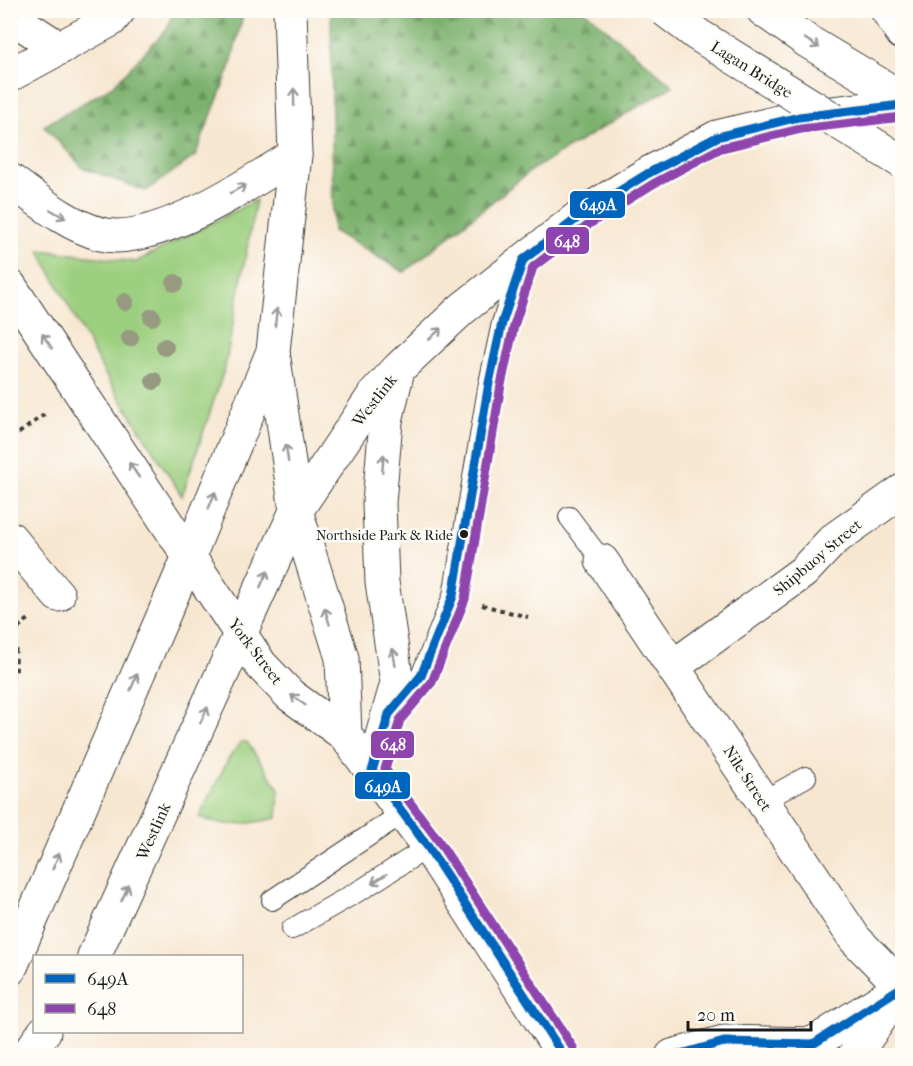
<svg xmlns="http://www.w3.org/2000/svg" width="913" height="1066" viewBox="0 0 913 1066" font-family="'IM FELL French Canon',serif">
  <style>
    .grass { fill: #9ccf7f; stroke: #5c764e; stroke-width: 1.5 }
    .forest { fill: url(#forest-firs); stroke: #4c6745; stroke-width: 1.5 }
    .lines { fill: none; stroke-linecap: round; stroke-linejoin: round }
    .service-casing { stroke: #3d3a37; stroke-width: 22 }
    .minor-casing { stroke: #3d3a37; stroke-width: 35 }
    .primary-casing { stroke: #3d3a37; stroke-width: 35 }
    .trunk-casing { stroke: #3d3a37; stroke-width: 35 }
    .motorway-casing { stroke: #3d3a37; stroke-width: 35 }
    .path { stroke: #3d3a37; stroke-width: 4; stroke-dasharray: 4.5 4.5; stroke-linecap: butt }
    .service { stroke: #fff; stroke-width: 20 }
    .minor { stroke: #fff; stroke-width: 33 }
    .primary { stroke: #fff; stroke-width: 33 }
    .trunk { stroke: #fff; stroke-width: 33 }
    .motorway { stroke: #fff; stroke-width: 33 }
    .motorway-bridge-casing { stroke: #3d3a37; stroke-width: 35; stroke-linecap: butt }
    .motorway-bridge { stroke: #fff; stroke-width: 33 }
    .bus-1-casing { stroke: #fdfcf7; stroke-width: 14 }
    .bus-2-casing { stroke: #fdfcf7; stroke-width: 14 }
    .bus-1 { stroke: #0065bd; stroke-width: 9 }
    .bus-2 { stroke: #8e44ad; stroke-width: 9 }
    .tree { fill: #979a81 }
    .oneway { stroke: #999 }
    .bus-dot { fill: #1c1c1c; stroke: #fdfcf7; stroke-width: 2 }
    .labels { text-anchor: middle; stroke-width: 5; stroke-linejoin: round; paint-order: stroke }
    .bus-label { font-size: 14px; fill: #1c1c1c; stroke: #fdfcf7; text-anchor: end }
    .street-label { font-size: 16px; fill: #1c1c1c; stroke: #fdfcf7 }
    .line-badge { stroke: #fdfcf7; stroke-width: 2 }
    .badge-label { font-size: 16px; text-anchor: middle; font-weight: bold; fill: #fff }
  </style>
  <defs>
    <pattern id="forest-firs" width="22" height="20" patternUnits="userSpaceOnUse" patternTransform="scale(1.5)"><rect width="22" height="20" fill="#7db26e"/><path d="M5 1l3.5 6h-7zM16 11l3.5 6h-7z" fill="#66905a"/></pattern>
  </defs>
  <rect width="100%" height="100%" fill="#fdfcf7"/>
  <filter id="ink" filterUnits="userSpaceOnUse"><feTurbulence type="fractalNoise" baseFrequency=".0167" numOctaves="2"/><feDisplacementMap in="SourceGraphic" scale="12" xChannelSelector="R" yChannelSelector="G"/><feConvolveMatrix kernelMatrix="1 2 1 2 8 2 1 2 1" color-interpolation-filters="sRGB"/></filter>
  <filter id="wash" filterUnits="userSpaceOnUse"><feTurbulence type="fractalNoise" baseFrequency=".008" numOctaves="4" result="noise"/><feDisplacementMap in="SourceGraphic" scale="24" xChannelSelector="R" yChannelSelector="G"/><feGaussianBlur stdDeviation="1.35" result="paint"/><feColorMatrix in="noise" values="0 0 0 0 0 0 0 0 0 0 0 0 0 0 0 0 0 1.4 0 .05"/><feComposite in="paint" operator="in"/></filter>
  <g filter="url(#wash)">
    <rect width="100%" height="100%" fill="#f7e7d1"/>
    <!-- grass -->
    <g class="grass">
      <path d="M256 200 225 367 182 496 106 376 39 250 136 262Z"/>
      <path d="M241 742H247L279 789 277 818C247 824 228 829 199 817L229 758Z"/>
    </g>
    <!-- forest -->
    <g class="forest">
      <path d="M173 11H244L230 68 195 156 146 191 83 168 44 126 113 86 167 29Z"/>
      <path d="M331 11H585L673 86 533 169 404 272 333 231Z"/>
    </g>
  </g>
  <g filter="url(#ink)">
    <g class="lines">
      <defs>
        <g id="service">
          <path d="M569 517 602 561"/>
          <path d="M396 705 421 676 453 596 489 383 502 323 521 265"/>
          <path d="M763 801 806 777"/>
          <path d="M272 900 403 813"/>
          <path d="M292 929 364 888 428 847"/>
        </g>
        <g id="minor">
          <path d="M10 16 59 48"/>
          <path d="M10 75 111 20 119 10"/>
          <path d="M10 538 58 595"/>
          <path d="M602 561 855 939 902 987"/>
          <path d="M674 666 803 572 833 540 902 491"/>
          <path d="M854 1056 902 987"/>
        </g>
        <path id="primary" d="M10 286 261 665 290 695 345 735 428 847 564 1056"/>
        <g id="trunk">
          <path d="M887 10 902 33"/>
          <path d="M372 771 397 683 382 582 379 503 386 421 397 374"/>
          <path d="M94 956 296 511 374 395 398 369 462 309 584 213 647 174 717 137 799 117 902 105"/>
          <path d="M10 969 190 554"/>
          <path d="M795 1055 902 987"/>
          <path d="M27 1056 44 1032"/>
          <path d="M672 1056 724 1042 813 1044"/>
        </g>
        <g id="motorway">
          <path d="M763 10 807 41 902 98"/>
          <path d="M10 180C38 200 67 225 101 234 152 248 252 182 295 155"/>
          <path d="M273 352 296 511 342 658 345 735"/>
          <path d="M190 554 273 351 295 155 290 10"/>
        </g>
      </defs>
      <!-- service casing -->
      <use href="#service" class="service-casing"/>
      <!-- minor casing -->
      <use href="#minor" class="minor-casing"/>
      <!-- primary casing -->
      <use href="#primary" class="primary-casing"/>
      <!-- trunk casing -->
      <use href="#trunk" class="trunk-casing"/>
      <!-- motorway casing -->
      <use href="#motorway" class="motorway-casing"/>
      <!-- path -->
      <g class="path">
        <path d="M10 432 19 433 48 412"/>
        <path d="M482 605 528 617"/>
        <path d="M10 677 16 673 15 630 30 618"/>
      </g>
      <!-- service -->
      <use href="#service" class="service"/>
      <!-- minor -->
      <use href="#minor" class="minor"/>
      <!-- primary -->
      <use href="#primary" class="primary"/>
      <!-- trunk -->
      <use href="#trunk" class="trunk"/>
      <!-- motorway -->
      <use href="#motorway" class="motorway"/>
      <defs>
        <path id="motorway-bridge" d="M665 10 698 35 902 162"/>
      </defs>
      <!-- motorway-bridge casing -->
      <use href="#motorway-bridge" class="motorway-bridge-casing"/>
      <!-- motorway-bridge -->
      <use href="#motorway-bridge" class="motorway-bridge"/>
      <defs>
        <g id="bus-1">
          <path d="M564 1056 428 847 372 771 389 714 421 676 453 596 489 383 502 323 523 260 584 213 647 174 717 137 799 117 902 105"/>
          <path d="M674 1056 724 1042 813 1044 902 987"/>
        </g>
        <path id="bus-2" d="M574 1049 438 840 385 769 400 720 432 682 465 599 501 385 514 326 533 267 591 223 653 184 721 148 801 129 902 117"/>
      </defs>
      <!-- bus-1 casing -->
      <use href="#bus-1" class="bus-1-casing"/>
      <!-- bus-2 casing -->
      <use href="#bus-2" class="bus-2-casing"/>
      <!-- bus-1 -->
      <use href="#bus-1" class="bus-1"/>
      <!-- bus-2 -->
      <use href="#bus-2" class="bus-2"/>
    </g>
    <!-- trees -->
    <g class="tree">
      <circle cx="175" cy="283" r="9"/>
      <circle cx="125" cy="302" r="9"/>
      <circle cx="152" cy="317" r="9"/>
      <circle cx="130" cy="338" r="9"/>
      <circle cx="165" cy="347" r="9"/>
      <circle cx="154" cy="381" r="9"/>
    </g>
    <!-- one-way arrows -->
    <defs><path id="oneway-shaft" d="M-6 0H5M1.5-3L5.5 0L1.5 3" fill="none" stroke-width="1.6" stroke-linecap="round" stroke-linejoin="round" transform="scale(1.5)"/></defs>
    <g class="oneway">
      <use href="#oneway-shaft" transform="translate(812 43) rotate(32)"/>
      <use href="#oneway-shaft" transform="translate(294 97) rotate(-91)"/>
      <use href="#oneway-shaft" transform="translate(238 189) rotate(-28)"/>
      <use href="#oneway-shaft" transform="translate(58 214) rotate(30)"/>
      <use href="#oneway-shaft" transform="translate(276 317) rotate(-84)"/>
      <use href="#oneway-shaft" transform="translate(435 334) rotate(-43)"/>
      <use href="#oneway-shaft" transform="translate(47 341) rotate(-124)"/>
      <use href="#oneway-shaft" transform="translate(287 453) rotate(-98)"/>
      <use href="#oneway-shaft" transform="translate(383 463) rotate(-85)"/>
      <use href="#oneway-shaft" transform="translate(134 470) rotate(-124)"/>
      <use href="#oneway-shaft" transform="translate(212 500) rotate(-68)"/>
      <use href="#oneway-shaft" transform="translate(264 579) rotate(-65)"/>
      <use href="#oneway-shaft" transform="translate(327 616) rotate(-107)"/>
      <use href="#oneway-shaft" transform="translate(394 657) rotate(-99)"/>
      <use href="#oneway-shaft" transform="translate(134 682) rotate(-67)"/>
      <use href="#oneway-shaft" transform="translate(298 700) rotate(-144)"/>
      <use href="#oneway-shaft" transform="translate(204 715) rotate(-65)"/>
      <use href="#oneway-shaft" transform="translate(56 861) rotate(-67)"/>
      <use href="#oneway-shaft" transform="translate(379 879) rotate(147)"/>
      <use href="#oneway-shaft" transform="translate(125 893) rotate(-66)"/>
    </g>
  </g>
  <!-- markers -->
  <circle class="bus-dot" cx="464" cy="534" r="5"/>
  <g class="labels">
    <!-- bus labels -->
    <g class="bus-label">
      <text x="453" y="540">Northside Park &amp; Ride</text>
    </g>
    <!-- street labels -->
    <g class="street-label">
      <text transform="translate(752 69) rotate(32)" y="6">Lagan Bridge</text>
      <text transform="translate(374 400) rotate(-52)" y="6">Westlink</text>
      <text transform="translate(817 557) rotate(-40)" y="6">Shipbuoy Street</text>
      <text transform="translate(256 651) rotate(53)" y="6">York Street</text>
      <text transform="translate(748 778) rotate(57)" y="6">Nile Street</text>
      <text transform="translate(153 831) rotate(-66)" y="6">Westlink</text>
    </g>
  </g>
  <g class="line-badge">
    <rect x="569" y="190" width="57" height="29" rx="6" fill="#0065bd"/>
    <rect x="545" y="226" width="45" height="29" rx="6" fill="#8e44ad"/>
    <rect x="370" y="730" width="45" height="29" rx="6" fill="#8e44ad"/>
    <rect x="354" y="771" width="57" height="29" rx="6" fill="#0065bd"/>
  </g>
  <g class="badge-label">
    <text x="598" y="210">649A</text>
    <text x="567" y="247">648</text>
    <text x="393" y="750">648</text>
    <text x="383" y="792">649A</text>
  </g>
  <!-- margin -->
  <rect width="913" height="1066" fill="none" stroke="#fdfcf7" stroke-width="36"/>
  <!-- legend -->
  <rect x="33" y="955" width="210" height="78" fill="#fdfcf7" stroke="#a3a29f" stroke-width="1.5"/>
  <rect x="45" y="974" width="30" height="9" fill="#0065bd" stroke="#a3a29f" stroke-width="1.5"/>
  <text x="87" y="985" font-size="18" fill="#1c1c1c">649A</text>
  <rect x="45" y="1004" width="30" height="9" fill="#8e44ad" stroke="#a3a29f" stroke-width="1.5"/>
  <text x="87" y="1015" font-size="18" fill="#1c1c1c">648</text>
  <!-- scale -->
  <path d="M688 1021v9h123v-9" fill="none" stroke="#1c1c1c" stroke-width="3"/>
  <text x="697" y="1021" font-size="18" fill="#1c1c1c" stroke="#fdfcf7" stroke-width="4.5" paint-order="stroke">20 m</text>
</svg>
